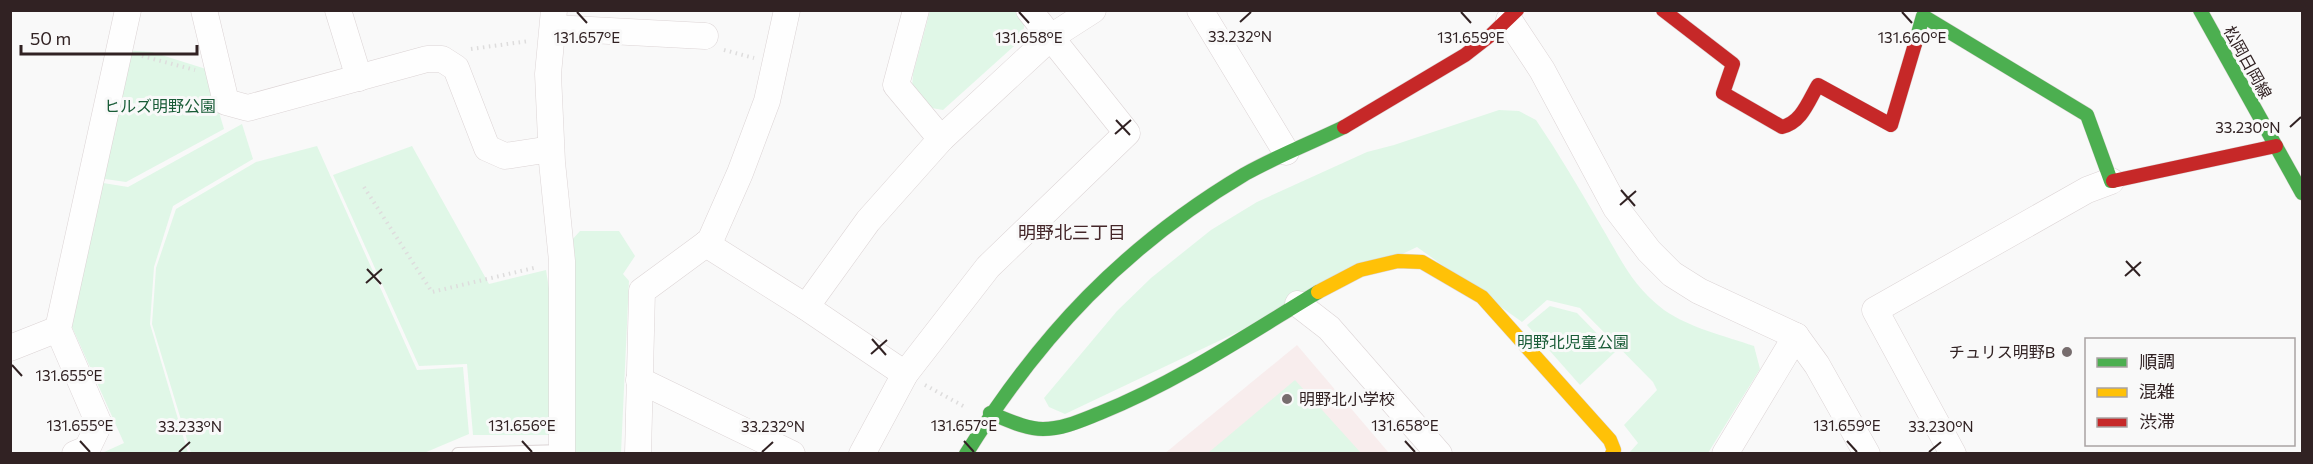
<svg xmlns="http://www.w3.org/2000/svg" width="2313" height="464" viewBox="0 0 2313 464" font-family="Commissioner,'Noto Sans JP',sans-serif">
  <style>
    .built { fill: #f8eded }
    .green { fill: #e0f7e7 }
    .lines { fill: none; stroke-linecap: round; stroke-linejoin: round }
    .lane-casing { stroke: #dcd4d5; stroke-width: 14 }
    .street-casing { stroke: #dcd4d5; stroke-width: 27 }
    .fast-casing { stroke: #dcd4d5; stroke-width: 15 }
    .slow-casing { stroke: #dcd4d5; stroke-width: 15 }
    .jam-casing { stroke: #dcd4d5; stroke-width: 15 }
    .path { stroke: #dedddd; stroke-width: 4; stroke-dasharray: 1.5 4.5; stroke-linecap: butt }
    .lane { stroke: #fefefe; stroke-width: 12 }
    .street { stroke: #fefefe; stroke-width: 26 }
    .fast { stroke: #4caf50; stroke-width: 14 }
    .slow { stroke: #ffc107; stroke-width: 14 }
    .jam { stroke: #c62828; stroke-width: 14 }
    .ticks { fill: none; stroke: #312223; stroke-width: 2 }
    .poi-dot { fill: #776d6e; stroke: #f9f9f9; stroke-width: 2 }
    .labels { text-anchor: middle; stroke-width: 6; stroke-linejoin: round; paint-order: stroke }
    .street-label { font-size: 16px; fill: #312223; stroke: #f9f9f9 }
    .park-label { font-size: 16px; fill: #195c37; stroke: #f9f9f9 }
    .poi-label { font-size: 16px; fill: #312223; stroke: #f9f9f9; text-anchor: end }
    .neighbourhood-label { font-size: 18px; fill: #442629; stroke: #f9f9f9 }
    .ticks-label { font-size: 15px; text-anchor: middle; fill: #312223; stroke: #f9f9f9; stroke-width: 6; stroke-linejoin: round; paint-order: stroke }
  </style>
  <rect width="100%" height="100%" fill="#f9f9f9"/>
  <!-- built -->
  <path class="built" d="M1297 345 1389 453 1164 454Z"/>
  <!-- green -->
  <g class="green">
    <path d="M930 11H1017L1025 21 1022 39 943 110 926 107 912 88 913 74Z"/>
    <path d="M122 50 152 52 206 69 224 129 126 182 98 178Z"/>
    <path d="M1499 110 1519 111 1536 120C1559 154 1580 190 1601 226 1621 259 1632 286 1664 310 1690 328 1725 336 1754 346L1760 369 1708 453H1629L1638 443 1624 425 1657 390 1653 382 1580 308 1547 300 1522 322 1417 247 1065 414 1049 407 1044 398 1117 311 1151 278 1211 230 1257 202 1367 152 1394 145Z"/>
    <path d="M242 124 253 159 173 206 154 267 150 324 188 453H102L124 443 72 327 97 182 128 187Z"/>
    <path d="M317 146 417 370 463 367 469 434 424 453H191L152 324 156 268 176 209 256 162Z"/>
    <path d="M412 146 489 284 546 270 554 320V435H473L467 364 419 366 333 175Z"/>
    <path d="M580 231H619L635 256 623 274 629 281 621 453 570 454 572 240Z"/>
    <path d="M1550 306 1577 313 1615 352 1580 385 1527 325Z"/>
    <path d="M1295 380 1361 453H1208Z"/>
  </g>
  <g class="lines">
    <defs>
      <path id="lane" d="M458 454 563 451"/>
      <g id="street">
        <path d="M204 10 226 102 248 108 427 59H442L456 68 487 148 505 156 551 149"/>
        <path d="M338 10 359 78"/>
        <path d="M554 10 548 74 552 162 562 261V454"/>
        <path d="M916 10 896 85 941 139"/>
        <path d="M1200 10 1286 152"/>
        <path d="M1509 20 1542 70 1616 208 1649 251 1672 274 1699 291 1796 336 1817 365 1867 454"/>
        <path d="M553 28 705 36"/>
        <path d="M706 244 806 307 905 374"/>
        <path d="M1298 304 1329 328 1439 454"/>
        <path d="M806 307 868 221 941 139 1051 37 1093 10"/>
        <path d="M10 348 58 329"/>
        <path d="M639 380 792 454"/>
        <path d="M75 454 87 449 99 424 58 329 128 10"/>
        <path d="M638 454 642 291 710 241 740 173 767 101 787 10"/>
        <path d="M862 454 905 374 988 267 1127 133 1029 10"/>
        <path d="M1725 454 1796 336"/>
        <path d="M1953 454 1875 310 2087 190 2111 181"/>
      </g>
      <g id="fast">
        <path d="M2200 10 2302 193"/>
        <path d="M1915 44 1923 16 2087 115 2111 181H2113"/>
        <path d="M990 413C1006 419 1025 429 1043 429 1063 429 1082 420 1100 413 1177 382 1247 335 1318 292"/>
        <path d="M966 454C1040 335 1124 246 1245 174 1277 156 1311 143 1344 127"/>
      </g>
      <path id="slow" d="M1318 292 1360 270 1398 261 1422 262 1482 297 1610 440 1614 450 1612 454"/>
      <g id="jam">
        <path d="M1663 10 1733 64 1723 93 1782 127C1802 122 1808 102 1818 85L1891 125 1915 44"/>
        <path d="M1344 127 1465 55 1492 34 1517 10"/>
        <path d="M2113 181 2276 146"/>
      </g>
    </defs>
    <!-- lane casing -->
    <use href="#lane" class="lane-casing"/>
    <!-- street casing -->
    <use href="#street" class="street-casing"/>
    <!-- fast casing -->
    <use href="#fast" class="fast-casing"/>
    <!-- slow casing -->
    <use href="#slow" class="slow-casing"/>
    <!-- jam casing -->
    <use href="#jam" class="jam-casing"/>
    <!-- path -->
    <g class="path">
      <path d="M471 49 529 41"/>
      <path d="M724 50 754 58"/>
      <path d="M142 56 195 70"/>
      <path d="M364 187 432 292 538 267"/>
      <path d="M925 385 965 407"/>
    </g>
    <!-- lane -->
    <use href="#lane" class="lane"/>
    <!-- street -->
    <use href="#street" class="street"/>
    <!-- fast -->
    <use href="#fast" class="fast"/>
    <!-- slow -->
    <use href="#slow" class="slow"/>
    <!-- jam -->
    <use href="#jam" class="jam"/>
  </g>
  <!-- ticks -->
  <path class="ticks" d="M577 12 587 23M1019 12 1029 23M1461 12 1471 23M1902 12 1912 23M1240 22 1251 12M1116 120 1130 135M2290 127 2301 117M1115 134 1131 120M1621 190 1635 206M1620 205 1636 191M2126 261 2140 276M367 269 381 284M2125 276 2141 262M366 283 382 269M872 339 886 355M871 354 887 340M12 365 22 376M80 441 90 452M522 441 532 452M964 441 974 452M1405 441 1415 452M1847 441 1857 452M179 452 190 442M762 452 773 442M1929 452 1941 442"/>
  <!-- markers -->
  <g class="poi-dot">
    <circle cx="2067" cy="352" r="6"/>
    <circle cx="1287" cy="399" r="6"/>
  </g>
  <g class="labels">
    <!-- street labels -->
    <g class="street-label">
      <text transform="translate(2248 62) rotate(61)" y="6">松岡日岡線</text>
    </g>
    <!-- park labels -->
    <g class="park-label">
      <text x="160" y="112">ヒルズ明野公園</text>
      <text x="1573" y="348">明野北児童公園</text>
    </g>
    <!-- poi labels -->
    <g class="poi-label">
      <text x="2055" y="358">チュリス明野B</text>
      <text x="1299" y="405" text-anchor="start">明野北小学校</text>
    </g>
    <!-- neighbourhood labels -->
    <g class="neighbourhood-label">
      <text x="1072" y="239">明野北三丁目</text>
    </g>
  </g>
  <g class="ticks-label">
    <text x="1240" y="42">33.232°N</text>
    <text x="1029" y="43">131.658°E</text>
    <text x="1471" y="43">131.659°E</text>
    <text x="1912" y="43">131.660°E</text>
    <text x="587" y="43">131.657°E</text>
    <text x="2248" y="133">33.230°N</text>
    <text x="69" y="381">131.655°E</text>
    <text x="80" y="431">131.655°E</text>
    <text x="522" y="431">131.656°E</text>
    <text x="964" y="431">131.657°E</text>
    <text x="1405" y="431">131.658°E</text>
    <text x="1847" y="431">131.659°E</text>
    <text x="190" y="432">33.233°N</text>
    <text x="773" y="432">33.232°N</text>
    <text x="1941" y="432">33.230°N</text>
  </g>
  <!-- border -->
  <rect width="2313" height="464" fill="none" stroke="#312223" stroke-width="24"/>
  <!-- legend -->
  <rect x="2085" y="338" width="210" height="108" fill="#f9f9f9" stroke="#a9a3a3" stroke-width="1.5"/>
  <rect x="2097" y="358" width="30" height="9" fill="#4caf50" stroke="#a9a3a3" stroke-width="1.5"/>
  <text x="2139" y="368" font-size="18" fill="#312223">順調</text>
  <rect x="2097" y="388" width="30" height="9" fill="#ffc107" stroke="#a9a3a3" stroke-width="1.5"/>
  <text x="2139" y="398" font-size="18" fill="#312223">混雑</text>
  <rect x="2097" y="418" width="30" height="9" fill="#c62828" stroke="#a9a3a3" stroke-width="1.5"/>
  <text x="2139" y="428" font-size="18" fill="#312223">渋滞</text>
  <!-- scale -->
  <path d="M21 45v9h176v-9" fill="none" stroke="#312223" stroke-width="3"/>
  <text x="30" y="45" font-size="18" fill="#312223" stroke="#f9f9f9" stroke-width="4.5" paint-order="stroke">50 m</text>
</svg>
